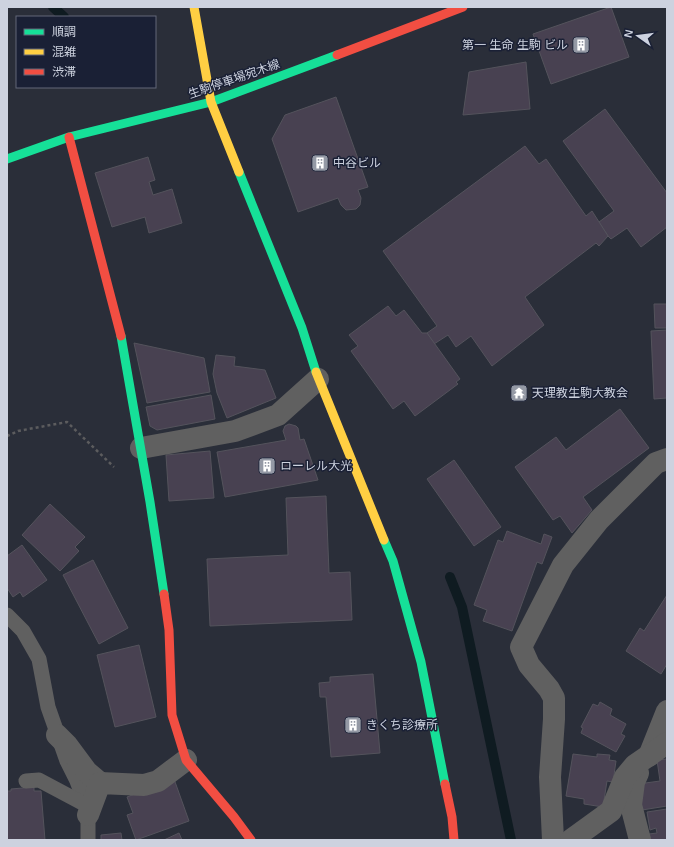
<svg xmlns="http://www.w3.org/2000/svg" width="674" height="847" viewBox="0 0 674 847" font-family="Arial,'Noto Sans JP',sans-serif">
  <style>
    .lines { fill: none; stroke-linecap: round; stroke-linejoin: round }
    .stream { stroke: #0f1b21; stroke-width: 10 }
    .building { fill: #484151; stroke: #54535c }
    .path { stroke: #5c5c5e; stroke-width: 2.5; stroke-dasharray: 3 3; stroke-linecap: butt }
    .lane { stroke: #606060; stroke-width: 15 }
    .street { stroke: #606060; stroke-width: 22 }
    .fast { stroke: #16e098; stroke-width: 9 }
    .slow { stroke: #ffcf43; stroke-width: 9 }
    .jam { stroke: #f24e42; stroke-width: 9 }
    .labels { text-anchor: middle; stroke-width: 3; stroke-linejoin: round; paint-order: stroke }
    .poi-label { font-size: 12px; fill: #cdd2df; stroke: #1a2035; text-anchor: start }
    .street-label { font-size: 12px; fill: #cdd2df; stroke: #1a2035 }
  </style>
  <rect width="100%" height="100%" fill="#2a2e39"/>
  <g class="lines">
    <!-- stream -->
    <g class="stream">
      <path d="M53 7 64 17"/>
      <path d="M450 577 462 607 511 840"/>
    </g>
  </g>
  <!-- building -->
  <g class="building">
    <path d="M611 7 629 57 551 84 533 34Z"/>
    <path d="M526 62 530 109 463 115 469 72Z"/>
    <path d="M336 97 368 187 358 190 361 198 360 205 356 209 346 210 341 205 338 198 298 212 272 139 285 115Z"/>
    <path d="M605 109 667 193V227L641 247 627 228 611 239 608 236 599 222 614 211 563 141Z"/>
    <path d="M525 146 539 164 546 159 586 216 592 211 608 236 599 246 596 243 525 297 544 325 492 366 471 336 456 347 448 335 434 344 427 333 437 326 383 251Z"/>
    <path d="M148 157 155 180 149 182 153 195 172 189 182 223 149 233 145 217 112 227 95 173Z"/>
    <path d="M654 304H667V328H655Z"/>
    <path d="M388 306 396 316 404 310 422 333H427L460 379 456 382 458 384 415 416 404 401 393 409 351 351 358 346 349 335Z"/>
    <path d="M667 330V398L654 399 651 331Z"/>
    <path d="M134 343 204 358 210 392 147 403Z"/>
    <path d="M216 355 235 357 234 366 265 370 276 398 227 418 217 393 213 374Z"/>
    <path d="M211 395 215 419 157 430 150 426 146 407Z"/>
    <path d="M620 409 649 448 583 497 592 510 572 533 560 516 553 520 515 467 556 437 566 450Z"/>
    <path d="M289 424 296 426 298 428 300 440 304 439 318 480 225 497 217 452 286 440 283 431 285 426Z"/>
    <path d="M210 451 214 498 169 501 166 455Z"/>
    <path d="M454 460 501 527 474 546 427 479Z"/>
    <path d="M326 496 329 573 350 572 352 620 210 626 207 559 288 555 286 498Z"/>
    <path d="M50 504 85 537 75 547 79 551 60 571 22 535Z"/>
    <path d="M507 531 541 544 544 534 552 537 542 564 537 562 512 631 483 621 487 610 474 605 498 540 503 542Z"/>
    <path d="M22 545 47 580 23 597 20 592 13 597 7 588V556Z"/>
    <path d="M93 560 128 628 99 644 63 575Z"/>
    <path d="M667 595V664L661 674 626 651 640 628 644 631Z"/>
    <path d="M139 645 156 717 115 727 97 655Z"/>
    <path d="M373 674 380 753 331 757 326 697H320L319 683 330 682V677Z"/>
    <path d="M600 702 612 709 610 715 626 724 621 734 625 736 616 752 581 733 583 728 581 727 593 704 598 706Z"/>
    <path d="M573 754 597 757V754L610 755 609 760 616 761 613 782 607 781 603 807 584 804V799L566 796Z"/>
    <path d="M667 759V806L642 810 638 784 660 781 657 760Z"/>
    <path d="M174 779 189 821 136 840 127 815 133 813 127 797Z"/>
    <path d="M34 787V791H41L45 840H7V791H11V789Z"/>
    <path d="M667 809V840H651L649 834 657 833 656 828 650 830 647 812Z"/>
    <path d="M121 833 122 840H101V835Z"/>
    <path d="M179 833 182 840H164Z"/>
  </g>
  <g class="lines">
    <!-- path -->
    <path class="path" d="M7 436 18 431 67 422 114 467"/>
    <!-- lane -->
    <g class="lane">
      <path d="M7 615 23 631 39 659 48 707 67 761 77 781 86 805 88 815V840"/>
      <path d="M26 781 39 780 86 805"/>
    </g>
    <!-- street -->
    <g class="street">
      <path d="M141 448 235 431 278 415 318 379"/>
      <path d="M57 735 67 745 87 772 100 783"/>
      <path d="M649 756 667 711"/>
      <path d="M638 773 634 782 631 805 640 840"/>
      <path d="M88 815 100 783 144 785 158 781 186 760"/>
      <path d="M553 840 550 777 554 719V698L549 689 529 665 521 647 563 565 599 520 656 463 667 459"/>
      <path d="M571 840 611 811 625 777 635 765 667 743"/>
    </g>
    <!-- fast -->
    <g class="fast">
      <path d="M7 159 69 137 211 102 337 55"/>
      <path d="M239 172 302 328 316 372"/>
      <path d="M121 336 150 502 164 594"/>
      <path d="M384 540 393 561 421 662 445 784"/>
    </g>
    <!-- slow -->
    <g class="slow">
      <path d="M194 7 211 102 239 172"/>
      <path d="M316 372 384 540"/>
    </g>
    <!-- jam -->
    <g class="jam">
      <path d="M337 55 463 7"/>
      <path d="M69 137 121 336"/>
      <path d="M164 594 169 630 172 715 186 760 234 817 251 840"/>
      <path d="M445 784 452 817 454 840"/>
    </g>
  </g>
  <!-- icons -->
  <defs>
    <symbol id="building-square" viewBox="-11 -11 22 22"><rect x="-9" y="-9" width="18" height="18" rx="4" fill="#9499a5" stroke="#1a2035"/><path d="M-4-6H4V6H1V3H-1V6H-4ZM-2.5-4.3h1.7v1.8h-1.7ZM.8-4.3h1.7v1.8H.8ZM-2.5-1h1.7V.8h-1.7ZM.8-1h1.7V.8H.8Z" fill="#fff"/></symbol>
    <symbol id="temple-square" viewBox="-11 -11 22 22"><rect x="-9" y="-9" width="18" height="18" rx="4" fill="#9499a5" stroke="#1a2035"/><path d="M0-6L5-2H3V0L6.5 2.5H4V6H1.5V3h-3V6H-4V2.5H-6.5L-3 0V-2H-5Z" fill="#fff"/></symbol>
  </defs>
  <g fill-rule="evenodd">
    <use href="#building-square" x="571" y="35" width="20" height="20"/>
    <use href="#building-square" x="310" y="153" width="20" height="20"/>
    <use href="#temple-square" x="509" y="383" width="20" height="20"/>
    <use href="#building-square" x="257" y="456" width="20" height="20"/>
    <use href="#building-square" x="343" y="715" width="20" height="20"/>
  </g>
  <g class="labels">
    <!-- poi labels -->
    <g class="poi-label">
      <text x="568" y="49" text-anchor="end">第一 生命 生駒 ビル</text>
      <text x="333" y="167">中谷ビル</text>
      <text x="532" y="397">天理教生駒大教会</text>
      <text x="280" y="470">ローレル大光</text>
      <text x="366" y="729">きくち診療所</text>
    </g>
    <!-- street labels -->
    <g class="street-label">
      <text transform="translate(234 79) rotate(-19)" y="4">生駒停車場宛木線</text>
    </g>
  </g>
  <!-- border -->
  <rect width="674" height="847" fill="none" stroke="#cdd2df" stroke-width="16"/>
  <!-- legend -->
  <rect x="16" y="16" width="140" height="72" fill="#1a2035" stroke="#626779"/>
  <rect x="24" y="29" width="20" height="6" fill="#16e098" stroke="#626779"/>
  <text x="52" y="36" font-size="12" fill="#cdd2df">順調</text>
  <rect x="24" y="49" width="20" height="6" fill="#ffcf43" stroke="#626779"/>
  <text x="52" y="56" font-size="12" fill="#cdd2df">混雑</text>
  <rect x="24" y="69" width="20" height="6" fill="#f24e42" stroke="#626779"/>
  <text x="52" y="76" font-size="12" fill="#cdd2df">渋滞</text>
  <!-- north arrow -->
  <g transform="translate(638 36) rotate(284)" stroke="#1a2035" stroke-width="3" paint-order="stroke">
  <path d="M0-3L7 15L0 10L-7 15Z" fill="#cdd2df"/>
  <text y="-6" font-size="11" font-weight="bold" text-anchor="middle" fill="#cdd2df">N</text>
  </g>
</svg>
